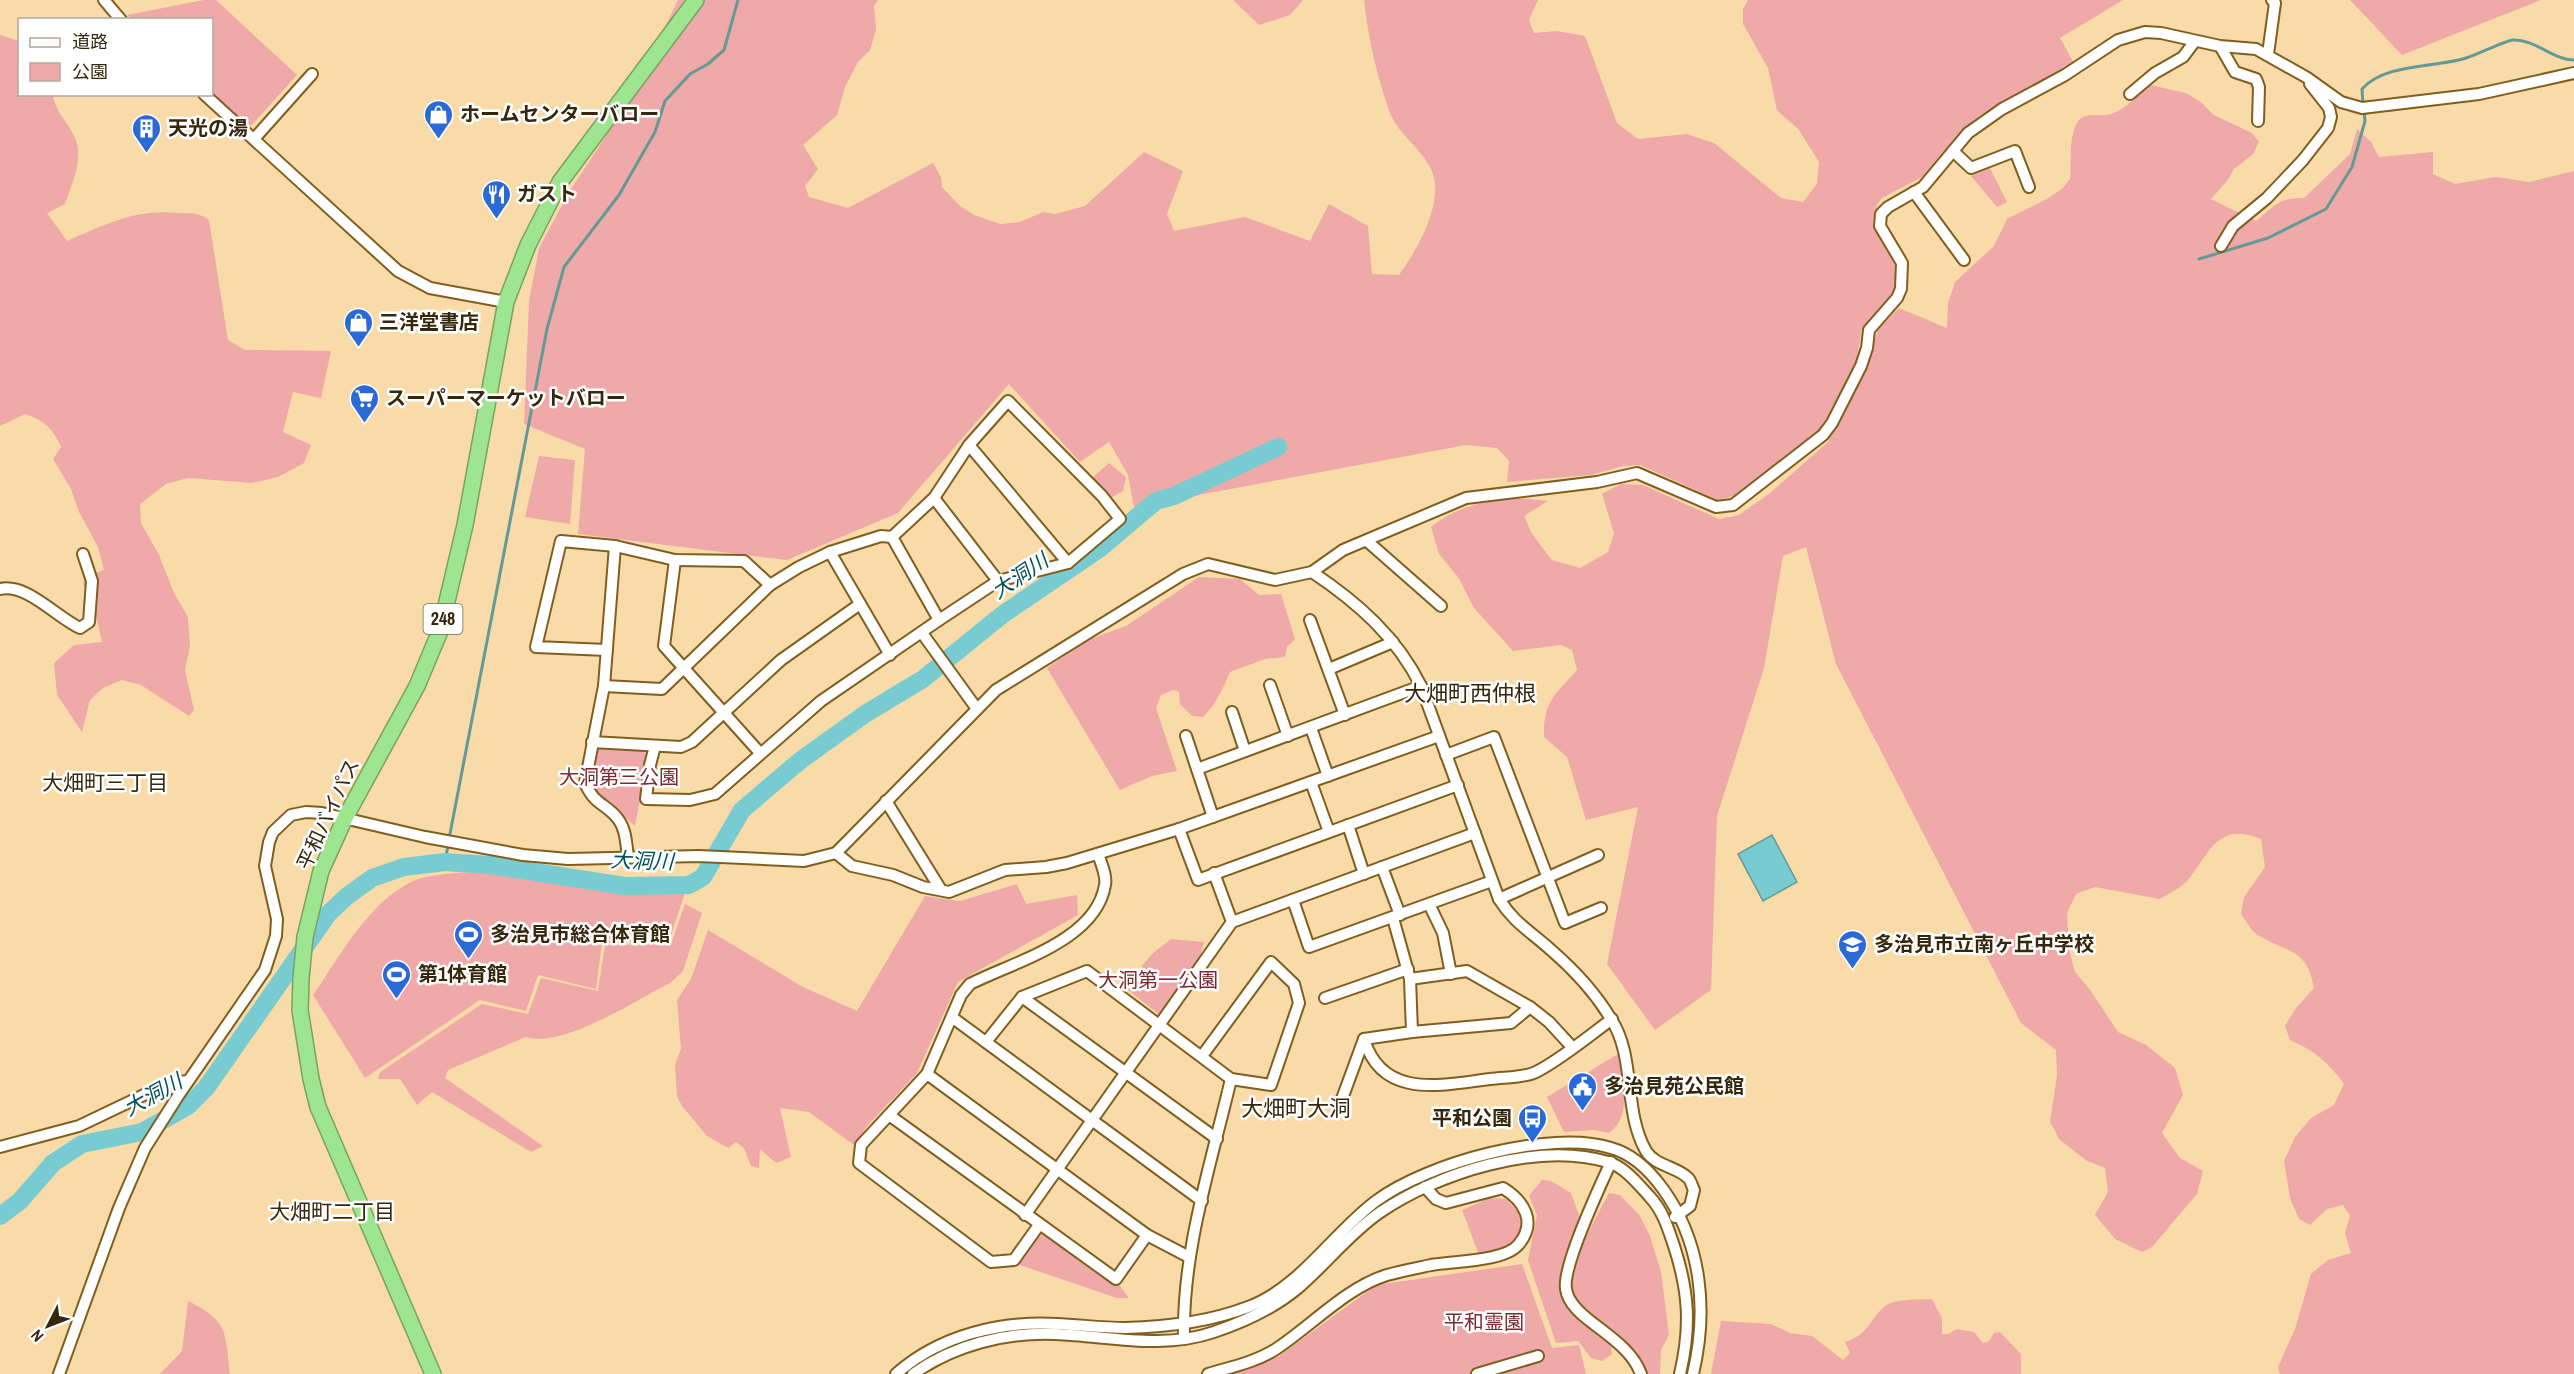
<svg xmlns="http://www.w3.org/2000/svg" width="2574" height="1374" viewBox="0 0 2574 1374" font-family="'Archivo Narrow','Noto Sans JP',sans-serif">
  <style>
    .green { fill: #eea9a8 }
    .water { fill: #78ccd1; stroke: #649a96; stroke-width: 1.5 }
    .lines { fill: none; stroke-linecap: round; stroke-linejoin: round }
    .stream { stroke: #649a96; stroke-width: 3 }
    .river { stroke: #78ccd1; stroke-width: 18 }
    .minor-casing { stroke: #805f1e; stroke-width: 14 }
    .highway-casing { stroke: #79a262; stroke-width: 18 }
    .minor { stroke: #fff; stroke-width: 10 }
    .highway { stroke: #9ee590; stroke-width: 15 }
    .labels { text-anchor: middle; stroke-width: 5; stroke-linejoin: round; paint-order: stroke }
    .shield { fill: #fff; stroke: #726855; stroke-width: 1.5 }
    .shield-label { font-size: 18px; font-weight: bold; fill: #35270c }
    .poi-label { font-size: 20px; font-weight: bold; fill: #35270c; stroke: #fff; text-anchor: start }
    .park-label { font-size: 20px; fill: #7b2a2f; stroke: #fff }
    .street-label { font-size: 20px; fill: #35270c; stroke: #fff }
    .water-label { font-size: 21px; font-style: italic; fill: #015256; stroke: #fff }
    .neighbourhood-label { font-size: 21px; fill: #35270c; stroke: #fff }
    .quarter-label { font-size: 22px; fill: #35270c; stroke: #fff }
  </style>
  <rect width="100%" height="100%" fill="#f9dba9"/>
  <!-- green -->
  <g class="green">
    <path d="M204 0H216L297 75 249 128 212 93V20L133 19 127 15Z"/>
    <path d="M678 0H878L874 6 876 30 870 50 858 62 845 87 837 115 803 145 818 169 805 186 809 197 848 208 933 163 941 177 942 187 960 206 974 215 1000 224 1020 222 1043 212 1055 214 1085 206 1144 152 1183 171 1167 214 1174 231 1245 217 1310 241 1329 204 1368 226 1372 274 1399 275C1417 250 1446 201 1431 169 1421 148 1398 134 1390 113 1377 77 1368 37 1364 0H1538L1529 20 1534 33 1557 31 1585 36 1617 123 1638 139 1687 134 1714 143 1781 198 1803 202 1817 184 1819 162 1799 130 1777 110 1768 68 1743 24V9L1748 0H2123L2060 38 2075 65 1982 114 1958 134 1922 177 1882 198 1877 205 1874 218 1896 268 1897 275 1895 289 1887 303 1861 331 1857 360 1833 409 1818 431 1805 445 1738 495 1718 500 1640 465 1623 466 1591 475 1507 482 1509 461 1497 448 1466 445 1134 507 1128 475 1109 442 1080 462 1009 384 898 513 787 560 578 534 585 449 524 424 529 301 539 248 569 192 629 101Z"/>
    <path d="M1233 0H1303L1290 15 1259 25Z"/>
    <path d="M2350 0H2541L2402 55Z"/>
    <path d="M0 35 19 41 20 94 53 95C55 114 73 126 77 144 82 163 71 186 65 204L47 213 67 241C107 224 134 209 179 213 191 213 200 213 209 220L228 340 245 350 331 351 321 398 293 392 283 432 311 445 304 463 278 477 252 483 188 478 166 484 140 504 141 523 159 555 174 593 188 617 190 646 185 670 194 710 189 716 141 685 122 680 103 688 90 700 82 732 57 695 54 663 74 645 102 642 96 615 83 584 85 577 104 570 98 547 79 512 71 489 53 459 61 447C54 430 43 419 25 414L0 426Z"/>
    <path d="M2150 85 2186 93 2201 102 2214 115 2252 133 2259 142 2253 154 2234 169 2227 181 2211 199 2256 221C2275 206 2277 198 2304 198L2350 154 2357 129 2371 142 2379 157 2433 152V174L2455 184 2496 177 2529 182 2574 171V1374H2280L2278 1367 2295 1329 2311 1274 2328 1260 2351 1253 2345 1233 2350 1216 2343 1205 2327 1209 2310 1225 2299 1219 2290 1198 2284 1161 2295 1137 2311 1118 2334 1105 2344 1084C2329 1063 2314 1050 2290 1040L2285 1026 2296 1008 2314 988C2307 949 2289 953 2259 936 2252 932 2246 921 2241 914L2244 897 2265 867 2261 839C2217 821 2210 853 2188 880 2181 888 2169 893 2160 899L2095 887 2076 894 2067 913 2069 949 2075 972 2091 991 2118 1032 2146 1045 2175 1068 2183 1095 2162 1133 2180 1158 2203 1171 2197 1194 2152 1247 2142 1252 2115 1239 2095 1215 2108 1192 2105 1168 2087 1161 2059 1139 2050 1122 2057 1075 2056 1050 2021 1023 1836 664 1806 547 1783 556 1764 668 1717 816 1711 990 1655 1030 1607 964 1638 807 1586 820 1567 757 1544 737C1543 701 1555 695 1577 670L1572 650 1561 645 1513 651 1474 608 1458 577 1439 554 1431 527C1462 501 1510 495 1548 501L1524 516 1532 534 1552 560 1580 568 1608 552 1614 533 1602 494 1621 484 1643 485 1719 519 1739 515 1770 493 1828 442 1865 372 1878 330 1899 308 1947 328 1948 303 1955 282 1994 246 2007 219 2045 200 2062 189 2070 179C2072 162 2068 139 2077 123 2083 112 2096 116 2107 115 2123 112 2138 95 2150 85Z"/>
    <path d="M1990 168 2007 202 1997 207 1971 176Z"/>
    <path d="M539 456 575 460 570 524 525 517Z"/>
    <path d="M1109 463 1126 477 1123 491 1109 499 1090 480Z"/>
    <path d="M1199 577 1240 579 1259 595 1281 594 1295 639 1287 647 1285 657 1265 659 1230 672C1223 689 1216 704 1203 717L1192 716 1180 704 1179 692 1173 690 1161 695 1156 708 1177 771 1152 776 1120 790 1047 668 1088 640 1126 626Z"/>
    <path d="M598 749H642L648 757 635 826 592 787Z"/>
    <path d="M498 871 621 889 685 893 669 941 602 943 596 989 538 975 526 1011 480 1000 365 1078 313 995C341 955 367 904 411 882 430 872 477 872 498 871Z"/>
    <path d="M1017 884 1026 904 1077 895 1078 915 958 982 917 1073 868 1125 854 1145 809 1112 780 1108 791 1157 776 1163 760 1149 759 1168 751 1166 744 1148 736 1142 728 1148 707 1136 682 1106 677 1096 675 1065 681 1049 677 1000 691 979 708 930 803 987 857 1011 925 896 960 901Z"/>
    <path d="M685 904 702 913 683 971 670 983C636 1000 562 1049 526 1037L448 1070 445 1078 543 1146 531 1152 432 1092 417 1105 400 1079H378L380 1072 482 1004 528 1014 541 978 598 991 605 945 671 944Z"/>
    <path d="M1171 939 1204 942 1199 960 1160 1015 1124 987 1153 953Z"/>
    <path d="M1618 1054C1621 1081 1634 1115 1609 1133L1594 1130 1564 1132 1547 1097Z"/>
    <path d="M1542 1180 1551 1181 1571 1193 1580 1218 1562 1275 1574 1312 1611 1346 1612 1354 1602 1361 1591 1358 1578 1341 1556 1343 1528 1260 1537 1215 1529 1196Z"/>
    <path d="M1609 1193 1620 1195 1640 1216 1650 1236 1661 1272 1669 1335 1661 1350 1660 1374H1647C1638 1354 1623 1343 1607 1329 1595 1320 1575 1308 1572 1293 1566 1268 1597 1216 1609 1193Z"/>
    <path d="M1490 1198 1506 1199C1510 1204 1516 1209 1519 1214 1534 1242 1499 1253 1479 1255L1462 1210Z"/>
    <path d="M1045 1233 1120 1286 1129 1298H1117L1017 1264 1037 1235Z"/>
    <path d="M1522 1264 1552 1348 1579 1345 1586 1374H1231L1279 1356 1376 1285Z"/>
    <path d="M1932 1299 1942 1318V1334H1948L1957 1329 1974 1332 1983 1343 1989 1341 1994 1333 2000 1332 2021 1354V1374H1711L1721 1321 1771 1324 1790 1333 1812 1336 1843 1360 1850 1353 1845 1342C1870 1334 1867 1322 1884 1307 1894 1298 1919 1300 1932 1299Z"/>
    <path d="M188 1301C229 1321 225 1332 230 1374H160L182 1351Z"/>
  </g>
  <!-- water -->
  <path class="water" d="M1772 835 1797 882 1763 901 1738 854Z"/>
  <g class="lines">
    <!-- stream -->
    <g class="stream">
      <path d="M2363 104 2362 89C2385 63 2435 68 2466 58 2477 55 2504 41 2513 40 2535 39 2553 60 2574 60"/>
      <path d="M2199 259 2268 238 2326 209 2352 167 2365 121 2364 111"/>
      <path d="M449 839 547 329 564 267 619 195 655 132 665 101 690 74 708 64 724 50 738 0"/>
      <path d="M445 862 448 845"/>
    </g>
    <!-- river -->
    <path class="river" d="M0 1216 20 1201 53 1163 82 1144 142 1132 188 1106 206 1088 328 914 346 897 372 878 404 867 445 862 490 865 625 886 689 885 703 877 742 810 801 760 865 714 923 679 1002 615 1099 549 1156 501 1174 496 1278 447"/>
    <defs>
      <g id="minor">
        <path d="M104 0 121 20"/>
        <path d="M2220 46 2235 72 2256 79 2259 87 2258 121"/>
        <path d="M2268 54 2275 3 2272 0"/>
        <path d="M204 94 398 271 430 288 506 302"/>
        <path d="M2130 94 2155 73 2183 57 2195 41"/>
        <path d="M254 139 312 74"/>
        <path d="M1953 151 1971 168 2015 151 2029 187"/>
        <path d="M1914 192 1964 260"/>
        <path d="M2221 246 2233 226 2267 198 2303 160 2328 128 2331 117 2329 108 2310 84"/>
        <path d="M969 445 1068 563"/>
        <path d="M934 498 998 581"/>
        <path d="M892 537 939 620"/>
        <path d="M1367 541 1441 606"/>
        <path d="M615 546 604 686 585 783C595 806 606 803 618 819 626 829 626 844 628 856"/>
        <path d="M830 552 890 655"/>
        <path d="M675 560 664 646 760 753"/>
        <path d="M1312 572C1357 602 1397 637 1421 686L1499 899C1514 923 1530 931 1551 950 1573 969 1596 994 1611 1019 1636 1057 1623 1111 1646 1151 1655 1166 1678 1167 1688 1178 1691 1180 1692 1187 1694 1190L1690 1206 1675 1217"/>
        <path d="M0 589C27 583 56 617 80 628L89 622 92 581 83 554"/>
        <path d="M1310 620 1345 715"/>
        <path d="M922 633 977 709"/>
        <path d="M607 650 536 647 561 541 615 546 675 560 744 561 770 585"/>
        <path d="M1329 669 1393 642"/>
        <path d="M1270 685 1288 736"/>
        <path d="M604 686 662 689 770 585 799 567 830 552 881 536 892 537 934 498 969 445 1008 401 1102 496 1120 519 1068 563 998 581 939 620 821 701 715 794 690 800 646 799 650 765 655 746"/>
        <path d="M1232 712 1245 751"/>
        <path d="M1311 728 1328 776"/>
        <path d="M1186 736 1213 817"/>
        <path d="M592 742 681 747 692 742 781 660 860 604"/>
        <path d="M1446 755 1494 737 1565 923 1601 908"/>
        <path d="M1197 769 1421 686"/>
        <path d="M1311 782 1329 832"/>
        <path d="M886 801 941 890"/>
        <path d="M1348 825 1364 874"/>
        <path d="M1179 829 1198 880 1458 785"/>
        <path d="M836 853 852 866 893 875 923 887 949 892 1005 870 1046 867 1067 863 1179 829 1439 736"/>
        <path d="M1382 867 1400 915"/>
        <path d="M1214 873 1232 922"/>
        <path d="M1499 899 1598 855"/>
        <path d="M1293 900 1309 947 1492 881"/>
        <path d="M1429 904 1443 933 1451 974"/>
        <path d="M1393 918 1410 979 1412 1032"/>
        <path d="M1410 979 1467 971 1530 1007 1549 1022 1572 1047"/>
        <path d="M1022 997 1217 1139"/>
        <path d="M1325 998 1408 969"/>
        <path d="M953 1018 1202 1201"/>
        <path d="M1364 1039C1382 1100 1442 1085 1490 1079 1504 1077 1524 1078 1536 1072 1560 1060 1589 1036 1612 1019"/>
        <path d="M986 1042 1022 997 1087 971 1231 1079 1271 1085 1299 1003 1294 984 1271 962 1202 1056"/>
        <path d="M927 1074 1147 1235 1189 1257"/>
        <path d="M1339 1107 1364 1039 1412 1032 1511 1023 1530 1007"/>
        <path d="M889 1115 1116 1279 1147 1235"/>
        <path d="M0 1147 79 1126 169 1083 188 1081"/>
        <path d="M1611 1162C1600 1186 1562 1267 1566 1289 1568 1304 1583 1316 1594 1324 1612 1338 1633 1352 1641 1374"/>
        <path d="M1025 1215 1232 922 1475 833"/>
        <path d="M1039 1225 1014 1260 991 1262 859 1163 861 1145 927 1074 961 995 970 984C1013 962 1096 941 1105 885 1107 876 1101 863 1098 854"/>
        <path d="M1184 1339C1182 1251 1211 1164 1231 1079"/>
        <path d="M59 1374 119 1208 145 1148 178 1096 265 970 276 936 277 919 265 866 269 842 273 832 291 815 306 812 322 813 425 837 523 855 568 859 699 856 804 861 836 853 996 690 1183 574 1208 564 1275 580 1312 572 1343 550 1466 498 1597 482 1637 473 1716 507 1733 505 1823 435 1832 423 1861 366 1867 348 1869 330 1897 298 1901 289 1902 263 1880 226 1881 214 1888 207 1923 187 1968 133 2002 109 2065 75 2118 40 2145 32 2161 33 2220 46 2256 49 2306 77 2341 102 2362 108 2479 94 2574 73"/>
        <path d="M896 1374C940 1335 1000 1321 1057 1324 1080 1325 1102 1328 1125 1328 1167 1327 1209 1322 1248 1307 1300 1288 1333 1233 1376 1201 1427 1163 1550 1129 1611 1148 1633 1154 1650 1171 1663 1189 1702 1243 1708 1311 1693 1374"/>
        <path d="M913 1374C954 1345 1005 1332 1055 1334 1109 1336 1162 1350 1214 1332 1244 1322 1274 1308 1298 1288 1326 1264 1349 1234 1379 1213 1437 1173 1538 1141 1608 1162 1625 1167 1639 1185 1650 1197 1663 1211 1668 1228 1674 1246 1689 1292 1691 1327 1680 1374"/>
        <path d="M1208 1374C1231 1367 1256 1362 1276 1349 1311 1326 1347 1287 1387 1275 1401 1271 1417 1268 1431 1265 1453 1261 1505 1262 1519 1244 1537 1222 1524 1201 1503 1188L1446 1203 1436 1199 1425 1187"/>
        <path d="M1477 1374 1538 1356"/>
      </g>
      <path id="highway" d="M433 1374 318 1107 311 1079 300 1010 301 978 305 937 321 871 345 818 417 686 440 631 465 525 506 302 528 245 560 182 696 0"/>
    </defs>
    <!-- minor casing -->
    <use href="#minor" class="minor-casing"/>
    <!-- highway casing -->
    <use href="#highway" class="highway-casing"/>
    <!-- minor -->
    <use href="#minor" class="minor"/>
    <!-- highway -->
    <use href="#highway" class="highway"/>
  </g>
  <!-- icons -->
  <defs>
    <symbol id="shop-pin" viewBox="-11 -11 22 30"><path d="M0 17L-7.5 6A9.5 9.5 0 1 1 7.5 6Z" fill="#2a6ad7" stroke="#fff"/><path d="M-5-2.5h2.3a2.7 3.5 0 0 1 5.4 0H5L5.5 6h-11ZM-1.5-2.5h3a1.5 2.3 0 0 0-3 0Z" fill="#fff"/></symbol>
    <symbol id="building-pin" viewBox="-11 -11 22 30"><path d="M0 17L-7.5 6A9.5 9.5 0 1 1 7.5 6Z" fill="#2a6ad7" stroke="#fff"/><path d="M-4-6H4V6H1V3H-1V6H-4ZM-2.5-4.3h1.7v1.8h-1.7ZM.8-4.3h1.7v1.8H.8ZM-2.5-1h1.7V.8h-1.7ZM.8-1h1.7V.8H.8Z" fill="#fff"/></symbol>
    <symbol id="restaurant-pin" viewBox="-11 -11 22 30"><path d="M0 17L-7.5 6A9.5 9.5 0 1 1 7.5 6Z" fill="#2a6ad7" stroke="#fff"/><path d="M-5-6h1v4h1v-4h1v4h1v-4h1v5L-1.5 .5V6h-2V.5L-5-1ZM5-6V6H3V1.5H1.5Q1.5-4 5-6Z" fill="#fff"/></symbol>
    <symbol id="supermarket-pin" viewBox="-11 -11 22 30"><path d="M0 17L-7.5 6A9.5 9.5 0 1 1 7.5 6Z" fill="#2a6ad7" stroke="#fff"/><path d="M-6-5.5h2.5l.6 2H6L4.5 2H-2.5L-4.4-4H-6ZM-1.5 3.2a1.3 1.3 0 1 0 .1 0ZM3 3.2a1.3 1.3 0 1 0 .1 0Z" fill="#fff"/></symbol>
    <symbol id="stadium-pin" viewBox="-11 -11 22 30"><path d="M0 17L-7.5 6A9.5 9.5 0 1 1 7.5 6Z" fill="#2a6ad7" stroke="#fff"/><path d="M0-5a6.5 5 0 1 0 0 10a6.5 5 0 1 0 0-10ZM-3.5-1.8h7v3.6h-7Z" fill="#fff"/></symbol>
    <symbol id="school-pin" viewBox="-11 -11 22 30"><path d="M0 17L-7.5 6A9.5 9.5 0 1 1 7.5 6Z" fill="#2a6ad7" stroke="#fff"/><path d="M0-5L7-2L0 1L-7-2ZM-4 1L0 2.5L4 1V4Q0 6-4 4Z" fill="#fff"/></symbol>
    <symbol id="civic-pin" viewBox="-11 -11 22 30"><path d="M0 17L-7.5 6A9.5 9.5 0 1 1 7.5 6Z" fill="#2a6ad7" stroke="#fff"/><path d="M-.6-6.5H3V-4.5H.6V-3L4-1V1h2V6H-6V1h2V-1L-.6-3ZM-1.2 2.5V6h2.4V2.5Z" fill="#fff"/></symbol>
    <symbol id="bus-pin" viewBox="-11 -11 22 30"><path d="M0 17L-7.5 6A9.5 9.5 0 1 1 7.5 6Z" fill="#2a6ad7" stroke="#fff"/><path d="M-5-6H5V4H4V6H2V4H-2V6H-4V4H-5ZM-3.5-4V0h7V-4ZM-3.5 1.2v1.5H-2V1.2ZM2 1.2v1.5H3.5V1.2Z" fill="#fff"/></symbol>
  </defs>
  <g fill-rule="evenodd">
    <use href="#shop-pin" x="422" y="98" width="33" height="45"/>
    <use href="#building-pin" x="130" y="112" width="33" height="45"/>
    <use href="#restaurant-pin" x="480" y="178" width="33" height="45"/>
    <use href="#shop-pin" x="342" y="306" width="33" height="45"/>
    <use href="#supermarket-pin" x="348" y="382" width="33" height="45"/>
    <use href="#stadium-pin" x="452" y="918" width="33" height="45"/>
    <use href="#school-pin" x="1836" y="928" width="33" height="45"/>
    <use href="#stadium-pin" x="380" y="958" width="33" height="45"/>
    <use href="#civic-pin" x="1566" y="1070" width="33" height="45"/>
    <use href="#bus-pin" x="1516" y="1102" width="33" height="45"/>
  </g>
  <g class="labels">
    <!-- shield labels -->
    <rect class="shield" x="423.5" y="604" width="39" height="30" rx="4.5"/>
    <g class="shield-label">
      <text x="443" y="625">248</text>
    </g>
    <!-- poi labels -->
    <g class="poi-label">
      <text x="460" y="121">ホームセンターバロー</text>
      <text x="168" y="135">天光の湯</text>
      <text x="517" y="201">ガスト</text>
      <text x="379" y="329">三洋堂書店</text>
      <text x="386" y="405">スーパーマーケットバロー</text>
      <text x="490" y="941">多治見市総合体育館</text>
      <text x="1874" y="951">多治見市立南ヶ丘中学校</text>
      <text x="418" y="981">第1体育館</text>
      <text x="1604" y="1093">多治見苑公民館</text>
      <text x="1512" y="1125" text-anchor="end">平和公園</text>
    </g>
    <!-- park labels -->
    <g class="park-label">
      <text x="619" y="784">大洞第三公園</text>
      <text x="1158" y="987">大洞第一公園</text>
      <text x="1484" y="1329">平和霊園</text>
    </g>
    <!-- street labels -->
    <g class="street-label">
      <text transform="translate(328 814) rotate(-65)" y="7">平和バイパス</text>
    </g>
    <!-- water labels -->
    <g class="water-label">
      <text transform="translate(1020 576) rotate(-34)" y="7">大洞川</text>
      <text transform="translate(642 861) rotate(2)" y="7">大洞川</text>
      <text transform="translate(153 1095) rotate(-29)" y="7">大洞川</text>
    </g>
    <!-- neighbourhood labels -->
    <g class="neighbourhood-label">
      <text x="105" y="790">大畑町三丁目</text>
      <text x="332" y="1219">大畑町二丁目</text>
    </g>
    <!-- quarter labels -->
    <g class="quarter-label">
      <text x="1470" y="701">大畑町西仲根</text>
      <text x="1296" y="1116">大畑町大洞</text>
    </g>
  </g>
  <!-- legend -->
  <rect x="18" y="18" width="195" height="78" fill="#ffffff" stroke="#aea99e" stroke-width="1.5"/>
  <rect x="30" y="38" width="30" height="9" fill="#ffffff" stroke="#aea99e" stroke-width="1.5"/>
  <text x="72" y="48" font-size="18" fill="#35270c">道路</text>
  <rect x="30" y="63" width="30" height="18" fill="#eea9a8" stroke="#aea99e" stroke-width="1.5"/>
  <text x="72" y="78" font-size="18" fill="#35270c">公園</text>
  <!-- north arrow -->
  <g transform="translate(48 1326) rotate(228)" stroke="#ffffff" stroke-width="4.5" paint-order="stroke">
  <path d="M0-4.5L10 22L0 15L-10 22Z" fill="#35270c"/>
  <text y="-9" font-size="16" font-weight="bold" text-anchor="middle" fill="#35270c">N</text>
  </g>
</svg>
